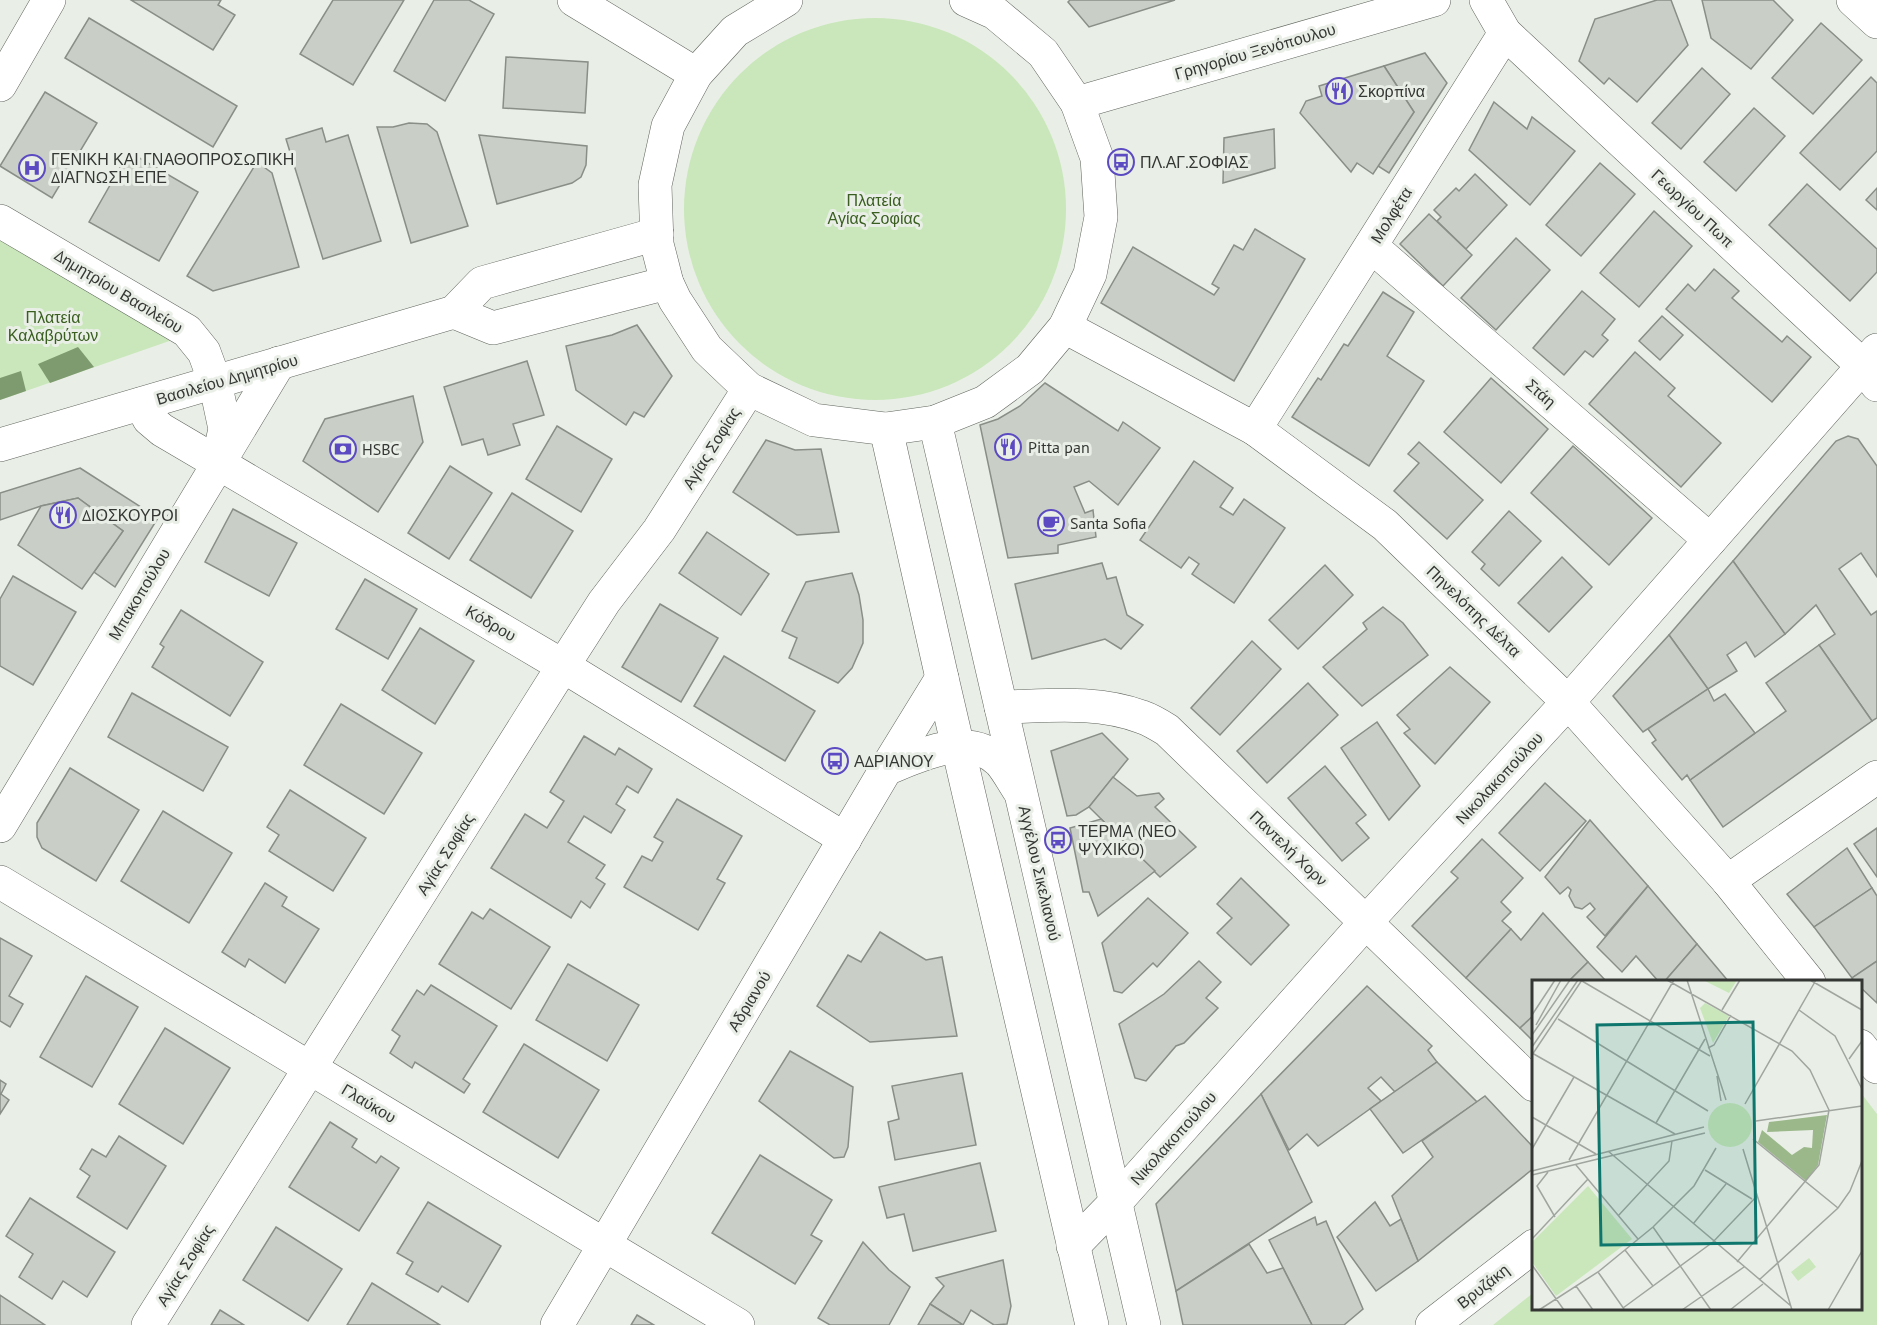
<svg xmlns="http://www.w3.org/2000/svg" width="1877" height="1325" viewBox="0 0 1877 1325" font-family="'PT Sans',sans-serif">
  <style>
    .green { fill: #c9e7ba }
    .water { fill: #7e9a6f }
    .building { fill: #c9cfc6; stroke: #898e87; stroke-width: 1.5 }
    .lines { fill: none; stroke-linecap: round; stroke-linejoin: round }
    .street-casing { stroke: #60655e; stroke-width: 34 }
    .secondary-casing { stroke: #60655e; stroke-width: 34 }
    .street { stroke: #fff; stroke-width: 33 }
    .secondary { stroke: #fff; stroke-width: 33 }
    .labels { text-anchor: middle; stroke-width: 6; stroke-linejoin: round; paint-order: stroke }
    .street-label { font-size: 16px; fill: #353734; stroke: #e9efe6 }
    .poi-label { font-size: 16px; fill: #353734; stroke: #e9efe6; text-anchor: start }
    .park-label { font-size: 16px; fill: #395e20; stroke: #e9efe6 }
    .inset-road { fill: none; stroke: #a1a59f; stroke-width: 1.5 }
    .view { fill: #0f766e; fill-opacity: 0.15; stroke: #0f766e; stroke-width: 3 }
    .inset-edge { fill: none; stroke: #353734; stroke-width: 3 }
  </style>
  <rect width="100%" height="100%" fill="#e9efe6"/>
  <!-- green -->
  <g class="green">
    <circle cx="875" cy="209" r="191"/>
    <path d="M0 232 175 339 0 400Z"/>
    <path d="M1861 1093 1877 1114V1325H1493L1533 1293 1534 1308H1860Z"/>
  </g>
  <!-- water -->
  <g class="water">
    <path d="M78 347 94 367 50 383 38 364Z"/>
    <path d="M21 371 26 391 0 400V378Z"/>
  </g>
  <!-- building -->
  <g class="building">
    <path d="M131 0H221L218 5 235 15 213 50Z"/>
    <path d="M333 0H404L353 85 300 54Z"/>
    <path d="M434 0H469L494 14 445 101 394 71Z"/>
    <path d="M1070 0H1175L1089 27 1068 2Z"/>
    <path d="M1657 0H1671L1688 45 1637 102 1609 78 1604 84 1579 61 1595 19Z"/>
    <path d="M1702 0H1773L1793 20 1751 69 1711 38Z"/>
    <path d="M89 18 237 106 213 147 65 58Z"/>
    <path d="M1821 23 1862 60 1813 114 1772 78Z"/>
    <path d="M1425 53 1447 83 1389 173 1378 166 1414 112 1384 66Z"/>
    <path d="M506 57 588 62 585 113 503 108Z"/>
    <path d="M1384 66 1414 112 1373 174 1357 163 1351 172 1300 113 1306 101 1322 96 1319 86Z"/>
    <path d="M1702 68 1730 94 1681 149 1652 123Z"/>
    <path d="M1871 77 1877 83V151L1840 190 1800 153Z"/>
    <path d="M45 92 97 123 52 198 0 166Z"/>
    <path d="M1494 102 1527 129 1532 117 1575 151 1530 205 1469 150Z"/>
    <path d="M1754 108 1785 136 1736 191 1704 162Z"/>
    <path d="M409 123 427 124 437 132 468 226 411 243 377 127H393Z"/>
    <path d="M322 128 326 142 348 135 381 241 323 259 286 139Z"/>
    <path d="M1274 129 1275 168 1223 183 1224 138Z"/>
    <path d="M479 135 587 146 586 165 581 177 572 183 497 204Z"/>
    <path d="M129 152 198 192 159 261 89 222Z"/>
    <path d="M257 162 272 173 299 267 213 291 187 276Z"/>
    <path d="M1600 163 1635 194 1581 256 1546 225Z"/>
    <path d="M1475 174 1507 205 1466 249 1437 221 1441 217 1434 210 1456 188 1459 191Z"/>
    <path d="M1807 184 1877 249V272L1850 301 1769 225Z"/>
    <path d="M1877 188V210L1866 200Z"/>
    <path d="M1654 211 1692 246 1639 307 1600 273Z"/>
    <path d="M1429 214 1472 255 1443 286 1400 244Z"/>
    <path d="M1255 229 1305 259 1234 381 1101 303 1133 247 1214 295 1219 288 1212 284 1234 245 1243 250Z"/>
    <path d="M1516 238 1550 270 1496 330 1461 298Z"/>
    <path d="M1714 269 1739 291 1732 298 1782 342 1787 336 1811 357 1772 402 1666 309 1688 284 1695 291Z"/>
    <path d="M1582 291 1615 319 1602 335 1608 340 1593 357 1585 351 1564 375 1533 348Z"/>
    <path d="M1383 292 1414 312 1387 356 1424 381 1369 466 1292 417 1318 378 1321 380 1344 344 1348 346Z"/>
    <path d="M1662 316 1683 335 1660 360 1639 341Z"/>
    <path d="M637 325 672 376 644 417 634 412 626 425 576 390 566 346 612 335Z"/>
    <path d="M1635 352 1675 388 1668 396 1721 443 1681 487 1589 404Z"/>
    <path d="M527 361 544 415 513 424 520 445 488 455 483 439 462 445 444 387Z"/>
    <path d="M1491 378 1548 429 1501 483 1444 432Z"/>
    <path d="M1045 383 1118 431 1123 422 1160 448 1118 505 1089 481 1074 487 1085 513 1093 510 1096 537 1058 545V553L1008 558 980 425 998 419 1020 406Z"/>
    <path d="M413 396 423 442 378 512 303 461 325 419Z"/>
    <path d="M557 426 612 459 581 512 526 479Z"/>
    <path d="M1848 436 1858 439 1877 466V577L1861 553 1839 569 1871 615 1877 611V718L1872 721 1819 645 1835 634 1816 605 1785 634 1733 561 1836 441Z"/>
    <path d="M766 440 795 450 821 449 839 532 797 535 733 492Z"/>
    <path d="M1419 442 1483 500 1447 539 1394 491 1419 463 1408 454Z"/>
    <path d="M1573 446 1652 518 1609 565 1531 493Z"/>
    <path d="M1194 461 1233 488 1220 507 1233 515 1244 499 1285 528 1234 603 1192 574 1199 564 1189 557 1181 568 1140 540Z"/>
    <path d="M450 466 492 493 449 559 408 533Z"/>
    <path d="M80 468 158 518 115 587 94 572 123 531 78 498 41 506 0 520V493Z"/>
    <path d="M512 493 573 531 531 598 470 560Z"/>
    <path d="M78 498 123 531 82 589 18 545 41 506Z"/>
    <path d="M233 509 297 543 269 596 205 562Z"/>
    <path d="M1509 511 1541 541 1499 586 1481 569 1485 564 1472 552Z"/>
    <path d="M707 532 769 574 741 615 679 573Z"/>
    <path d="M1562 557 1592 587 1549 632 1518 603Z"/>
    <path d="M1733 561 1785 634 1755 657 1746 642 1727 655 1737 671 1708 689 1669 635Z"/>
    <path d="M1102 563 1107 579 1116 577 1127 615 1143 625 1121 649 1105 639 1032 659 1015 584Z"/>
    <path d="M1325 565 1353 595 1298 649 1269 620Z"/>
    <path d="M852 573 859 595 863 620V643L852 668 838 683 789 658 797 638 782 631 806 582Z"/>
    <path d="M13 576 76 612 33 685 0 666V599Z"/>
    <path d="M365 579 417 609 388 659 336 629Z"/>
    <path d="M660 604 718 638 681 702 622 667Z"/>
    <path d="M1383 607 1403 623 1428 655 1362 706 1323 667 1367 629 1363 623Z"/>
    <path d="M181 610 263 662 230 716 152 667 164 647 160 644Z"/>
    <path d="M420 628 474 661 435 724 382 690Z"/>
    <path d="M1669 635 1708 689 1643 732 1613 696Z"/>
    <path d="M1252 641 1281 669 1220 735 1191 708Z"/>
    <path d="M1819 645 1872 721 1723 827 1690 780 1786 711 1766 683Z"/>
    <path d="M724 656 815 711 785 761 694 706Z"/>
    <path d="M1450 667 1490 702 1435 764 1404 733 1410 729 1397 715Z"/>
    <path d="M1308 683 1338 715 1267 783 1237 751Z"/>
    <path d="M1708 689 1714 701 1725 694 1755 733 1690 780 1687 775 1682 780 1652 743 1656 740 1648 729Z"/>
    <path d="M132 693 228 747 203 791 108 737Z"/>
    <path d="M341 704 422 753 384 814 304 765Z"/>
    <path d="M1377 722 1420 786 1389 820 1341 748Z"/>
    <path d="M1102 733 1128 759 1089 807 1076 815 1067 816 1051 751Z"/>
    <path d="M584 736 615 755 619 748 652 769 638 793 627 786 616 804 625 810 611 833 584 816 568 842 605 865 596 878 605 884 590 908 581 901 571 918 491 868 525 814 547 828 564 801 550 792Z"/>
    <path d="M1325 766 1366 815 1356 823 1369 838 1342 861 1288 798Z"/>
    <path d="M70 768 139 810 96 881 42 848 37 837V823Z"/>
    <path d="M1113 777 1137 796 1159 793 1164 799 1155 807 1196 847 1160 877 1089 807Z"/>
    <path d="M1545 783 1586 821 1540 871 1499 833Z"/>
    <path d="M290 790 366 838 333 891 269 851 279 835 267 827Z"/>
    <path d="M677 799 742 836 717 879 725 883 698 930 624 887 642 856 652 861 663 842 654 837Z"/>
    <path d="M163 811 232 853 189 923 121 881Z"/>
    <path d="M1101 819 1155 871 1098 916 1089 892H1083L1070 828Z"/>
    <path d="M1590 820 1648 886 1605 936 1587 917 1595 909 1590 903 1582 909 1575 907 1569 896 1571 890 1568 887 1560 894 1545 877Z"/>
    <path d="M1877 828V877L1854 844Z"/>
    <path d="M1482 839 1523 878 1501 902 1511 912 1502 921 1511 929 1466 978 1412 926 1458 878 1451 872Z"/>
    <path d="M1847 848 1872 888 1814 927 1787 894Z"/>
    <path d="M1241 878 1289 925 1251 965 1217 933 1232 918 1217 904Z"/>
    <path d="M265 883 287 897 282 906 319 929 285 983 249 959 245 967 222 952Z"/>
    <path d="M1648 886 1697 944 1664 982H1659L1636 956 1622 972 1597 947Z"/>
    <path d="M1872 888 1877 896V961L1852 978 1814 927Z"/>
    <path d="M1148 898 1188 933 1157 967 1153 963 1122 993 1114 991 1102 943Z"/>
    <path d="M490 909 550 947 511 1009 439 964 472 912 483 919Z"/>
    <path d="M1543 913 1588 962 1568 982H1534V1015L1520 1028 1466 978 1511 929 1521 940Z"/>
    <path d="M880 932 926 960 942 957 957 1036 870 1042 817 1006 848 955 861 962Z"/>
    <path d="M0 938 32 956 9 996 23 1004 10 1027 0 1021Z"/>
    <path d="M1697 944 1729 982H1664Z"/>
    <path d="M1199 961 1221 982 1206 998 1218 1008 1184 1043 1176 1046 1146 1081 1135 1078 1119 1024 1164 994Z"/>
    <path d="M1877 961V1003L1860 987V982H1855L1852 978Z"/>
    <path d="M1588 962 1607 982H1568Z"/>
    <path d="M568 964 639 1005 607 1061 536 1020Z"/>
    <path d="M86 976 138 1007 92 1087 40 1057Z"/>
    <path d="M431 985 497 1026 463 1079 470 1084 464 1093 415 1062 412 1068 390 1053 400 1036 392 1030 417 990 424 995Z"/>
    <path d="M1367 986 1432 1046 1428 1050 1437 1062 1395 1092 1381 1077 1368 1088 1381 1101 1318 1146 1307 1134 1289 1150 1261 1094Z"/>
    <path d="M1534 1015V1042L1520 1028Z"/>
    <path d="M165 1028 230 1068 183 1144 119 1104Z"/>
    <path d="M524 1044 599 1090 558 1158 483 1112Z"/>
    <path d="M790 1051 853 1087 848 1147 844 1157 834 1158 759 1101Z"/>
    <path d="M1437 1062 1477 1102 1403 1153 1370 1109Z"/>
    <path d="M962 1073 976 1145 895 1160 888 1122 899 1119 892 1086Z"/>
    <path d="M0 1080 6 1084 1 1094 9 1100 0 1114Z"/>
    <path d="M1261 1094 1312 1202 1176 1291 1156 1204Z"/>
    <path d="M1485 1096 1534 1148V1168L1418 1261 1392 1196 1433 1157 1422 1141Z"/>
    <path d="M330 1122 357 1139 352 1147 376 1163 381 1156 399 1168 359 1231 289 1187Z"/>
    <path d="M119 1136 166 1166 127 1229 77 1197 90 1176 80 1169 92 1149 106 1157Z"/>
    <path d="M760 1155 832 1200 811 1235 822 1241 795 1284 712 1233Z"/>
    <path d="M980 1163 996 1231 913 1251 904 1214 887 1218 879 1187Z"/>
    <path d="M30 1198 115 1252 87 1297 63 1281 52 1299 19 1277 33 1254 6 1236Z"/>
    <path d="M428 1202 501 1246 468 1302 442 1286 438 1292 406 1274 413 1262 397 1253Z"/>
    <path d="M1375 1202 1390 1226 1401 1219 1418 1261 1376 1291 1337 1237Z"/>
    <path d="M1315 1217 1317 1225 1326 1221 1363 1309 1344 1325H1312L1269 1240Z"/>
    <path d="M276 1227 342 1269 308 1321 243 1280Z"/>
    <path d="M863 1242 889 1270 910 1287 889 1325H830L818 1318Z"/>
    <path d="M1249 1244 1267 1273 1283 1268 1312 1325H1183L1176 1291Z"/>
    <path d="M1003 1260 1011 1306 1007 1324 994 1325 971 1310 963 1325 930 1304 944 1286 936 1278Z"/>
    <path d="M372 1283 440 1325H347Z"/>
    <path d="M0 1295 45 1325H0Z"/>
    <path d="M930 1304 963 1325H918Z"/>
    <path d="M220 1310 244 1325H211Z"/>
    <path d="M637 1315 654 1325H631Z"/>
  </g>
  <g class="lines">
    <defs>
      <g id="street">
        <path d="M574 0 696 74"/>
        <path d="M1486 0 1505 33 1863 366 1877 385"/>
        <path d="M1853 0 1877 22"/>
        <path d="M0 85 49 0"/>
        <path d="M0 221 187 331 204 352 215 382 225 429 219 456"/>
        <path d="M1371 246 1710 540"/>
        <path d="M1065 327 1255 429 1385 525 1568 702 1728 881 1809 982"/>
        <path d="M141 404 149 419 162 430 563 666 845 839"/>
        <path d="M1255 429 1505 33"/>
        <path d="M1001 707C1048 706 1097 700 1142 717 1151 720 1159 725 1167 730L1534 1085"/>
        <path d="M0 826 279 363"/>
        <path d="M1728 881 1877 777"/>
        <path d="M0 882 738 1325"/>
        <path d="M1860 1046 1877 1067"/>
        <path d="M1073 1246 1116 1202 1366 922 1568 702 1877 350"/>
        <path d="M148 1325 563 666 604 602 659 530 749 389"/>
        <path d="M1432 1325 1534 1246"/>
      </g>
      <g id="secondary">
        <path d="M786 0 735 31 696 74 668 126 655 185 657 244 667 283 675 300 707 349 749 389 814 420 886 429 935 422 985 402 1030 369 1065 327 1090 274 1101 217 1097 158 1077 103 1043 53 995 13 966 0"/>
        <path d="M1077 103 1434 0"/>
        <path d="M454 312 493 328 667 283"/>
        <path d="M935 422 1144 1325"/>
        <path d="M886 429 942 678 1092 1325"/>
        <path d="M0 445 454 312 482 283 657 234"/>
        <path d="M886 769C919 756 969 730 1000 762 1007 770 1012 780 1018 789"/>
        <path d="M557 1325 886 769 942 678"/>
      </g>
    </defs>
    <!-- street casing -->
    <use href="#street" class="street-casing"/>
    <!-- secondary casing -->
    <use href="#secondary" class="secondary-casing"/>
    <!-- street -->
    <use href="#street" class="street"/>
    <!-- secondary -->
    <use href="#secondary" class="secondary"/>
  </g>
  <!-- icons -->
  <defs>
    <symbol id="restaurant-ring" viewBox="-11 -11 22 22"><circle r="9.5" fill="#e9efe6" stroke="#5c4ac2" stroke-width="1.5"/><path d="M-5-6h1v4h1v-4h1v4h1v-4h1v5L-1.5 .5V6h-2V.5L-5-1ZM5-6V6H3V1.5H1.5Q1.5-4 5-6Z" fill="#5c4ac2"/></symbol>
    <symbol id="bus-ring" viewBox="-11 -11 22 22"><circle r="9.5" fill="#e9efe6" stroke="#5c4ac2" stroke-width="1.5"/><path d="M-5-6H5V4H4V6H2V4H-2V6H-4V4H-5ZM-3.5-4V0h7V-4ZM-3.5 1.2v1.5H-2V1.2ZM2 1.2v1.5H3.5V1.2Z" fill="#5c4ac2"/></symbol>
    <symbol id="hospital-ring" viewBox="-11 -11 22 22"><circle r="9.5" fill="#e9efe6" stroke="#5c4ac2" stroke-width="1.5"/><path d="M-5-5h3v3.5h4V-5h3V5h-3V1.5h-4V5h-3Z" fill="#5c4ac2"/></symbol>
    <symbol id="bank-ring" viewBox="-11 -11 22 22"><circle r="9.5" fill="#e9efe6" stroke="#5c4ac2" stroke-width="1.5"/><path d="M-6-4H6V4H-6ZM0-2.3a2.3 2.3 0 1 0 0 4.6a2.3 2.3 0 1 0 0-4.6Z" fill="#5c4ac2"/></symbol>
    <symbol id="cafe-ring" viewBox="-11 -11 22 22"><circle r="9.5" fill="#e9efe6" stroke="#5c4ac2" stroke-width="1.5"/><path d="M-5.5-4.5H6V0H3Q3 3.5 0 3.5H-2.5Q-5.5 3.5-5.5 0ZM3-3.2v2h1.7v-2ZM-6 4.5H4V6H-6Z" fill="#5c4ac2"/></symbol>
  </defs>
  <g fill-rule="evenodd">
    <use href="#restaurant-ring" x="1324" y="76" width="30" height="30"/>
    <use href="#bus-ring" x="1106" y="147" width="30" height="30"/>
    <use href="#hospital-ring" x="17" y="153" width="30" height="30"/>
    <use href="#restaurant-ring" x="993" y="432" width="30" height="30"/>
    <use href="#bank-ring" x="328" y="434" width="30" height="30"/>
    <use href="#restaurant-ring" x="48" y="500" width="30" height="30"/>
    <use href="#cafe-ring" x="1036" y="508" width="30" height="30"/>
    <use href="#bus-ring" x="820" y="746" width="30" height="30"/>
    <use href="#bus-ring" x="1043" y="825" width="30" height="30"/>
  </g>
  <g class="labels">
    <!-- street labels -->
    <g class="street-label">
      <text transform="translate(1255 51) rotate(-16)" y="6">Γρηγορίου Ξενόπουλου</text>
      <text transform="translate(1693 208) rotate(43)" y="6">Γεωργίου Πωπ</text>
      <text transform="translate(1391 215) rotate(-58)" y="6">Μολφέτα</text>
      <text transform="translate(119 291) rotate(31)" y="6">Δημητρίου Βασιλείου</text>
      <text transform="translate(227 379) rotate(-16)" y="6">Βασιλείου Δημητρίου</text>
      <text transform="translate(1541 393) rotate(41)" y="6">Στάη</text>
      <text transform="translate(711 448) rotate(-58)" y="6">Αγίας Σοφίας</text>
      <text transform="translate(139 594) rotate(-59)" y="6">Μπακοπούλου</text>
      <text transform="translate(1474 611) rotate(44)" y="6">Πηνελόπης Δέλτα</text>
      <text transform="translate(491 623) rotate(30)" y="6">Κόδρου</text>
      <text transform="translate(1499 778) rotate(-47)" y="6">Νικολακοπούλου</text>
      <text transform="translate(1289 848) rotate(44)" y="6">Παντελή Χορν</text>
      <text transform="translate(445 854) rotate(-58)" y="6">Αγίας Σοφίας</text>
      <text transform="translate(1040 873) rotate(77)" y="6">Αγγέλου Σικελιανού</text>
      <text transform="translate(749 1001) rotate(-59)" y="6">Αδριανού</text>
      <text transform="translate(369 1103) rotate(31)" y="6">Γλαύκου</text>
      <text transform="translate(1173 1138) rotate(-48)" y="6">Νικολακοπούλου</text>
      <text transform="translate(185 1265) rotate(-58)" y="6">Αγίας Σοφίας</text>
      <text transform="translate(1483 1286) rotate(-38)" y="6">Βρυζάκη</text>
    </g>
    <!-- poi labels -->
    <g class="poi-label">
      <text x="1358" y="97">Σκορπίνα</text>
      <text x="51" y="165">ΓΕΝΙΚΗ ΚΑΙ ΓΝΑΘΟΠΡΟΣΩΠΙΚΗ<tspan x="51" dy="18">ΔΙΑΓΝΩΣΗ ΕΠΕ</tspan></text>
      <text x="1140" y="168">ΠΛ.ΑΓ.ΣΟΦΙΑΣ</text>
      <text x="1028" y="453">Pitta pan</text>
      <text x="362" y="455">HSBC</text>
      <text x="82" y="521">ΔΙΟΣΚΟΥΡΟΙ</text>
      <text x="1070" y="529">Santa Sofia</text>
      <text x="854" y="767">ΑΔΡΙΑΝΟΥ</text>
      <text x="1078" y="837">ΤΕΡΜΑ (ΝΕΟ<tspan x="1078" dy="18">ΨΥΧΙΚΟ)</tspan></text>
    </g>
    <!-- park labels -->
    <g class="park-label">
      <text x="874" y="206">Πλατεία<tspan x="874" dy="18">Αγίας Σοφίας</tspan></text>
      <text x="53" y="323">Πλατεία<tspan x="53" dy="18">Καλαβρύτων</tspan></text>
    </g>
  </g>
  <!-- overview -->
  <g transform="translate(1532 980)">
    <rect width="330" height="330" fill="#e9efe6"/>
    <path d="M171 0H205L197 13ZM173 23 197 36 181 63 168 28ZM176 145a22 22 0 1 1 44 0a22 22 0 1 1-44 0ZM56 206 100 259 24 316 0 282V262ZM277 278 284 287 266 301 259 292Z" fill="#c9e7ba"/>
    <path d="M295 135 286 185 274 201 226 162 230 150 260 175 272 167 280 168 281 150 235 152 237 142Z" fill="#9bb88b"/>
    <path class="inset-road" d="M135 0 260 71 278 90 297 130 287 185 205 282M155 0 194 120M278 0 330 30M50 1 178 76M190 30 208 0M267 30 303 56 330 109M0 35 23 0M26 39 176 131M4 45 29 0M0 55 38 0M0 67 46 0M176 68 182 65 199 35M0 73 143 154M0 75 50 0M317 79 330 61M185 96 189 121M213 124 284 0M0 137 64 174M224 141 330 126M124 143 173 59M221 159 306 228M0 169 42 97M211 169 260 330M76 171 259 326M37 180 142 0M44 185 106 259M173 190 220 219M0 191 172 147M16 192 5 206 23 237M0 195 173 153M86 236 137 181 140 161M161 244 194 204M121 247 179 330M0 259 56 199M93 270 121 306M0 285 32 330M66 292 92 329M227 300 306 228 318 211 330 181M44 306 61 330M91 328 181 262 225 216M7 330 66 292 121 247 162 206 184 168M150 330 212 287M198 330 231 304M296 330 330 271"/>
    <path class="view" d="M221 42 224 263 69 265 65 45Z"/>
    <rect width="330" height="330" class="inset-edge"/>
  </g>
</svg>
